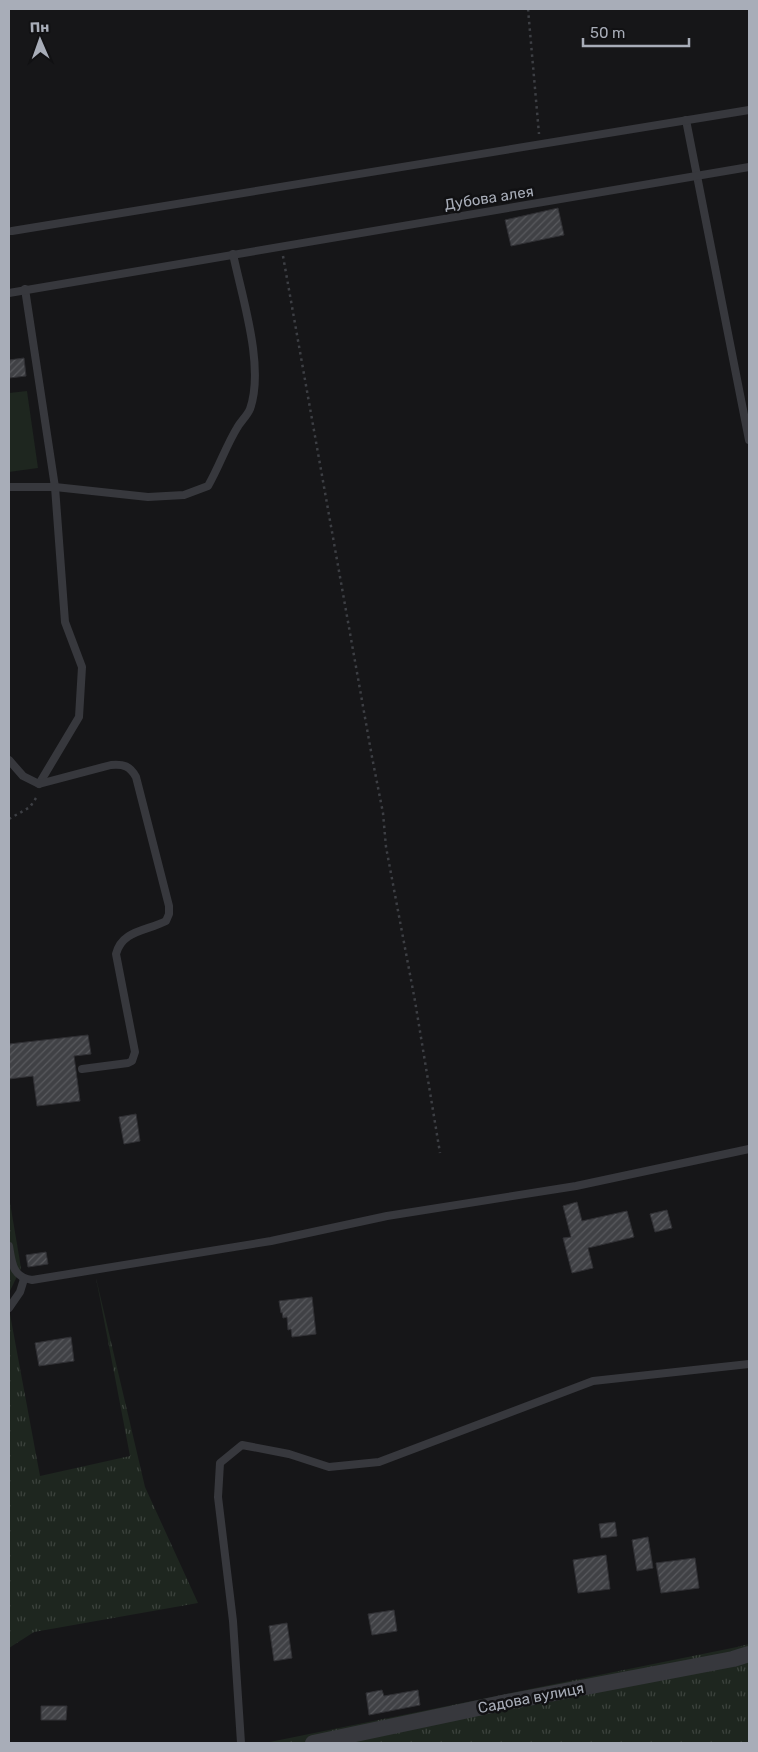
<svg xmlns="http://www.w3.org/2000/svg" width="758" height="1752" viewBox="0 0 758 1752" font-family="Rubik,sans-serif">
  <style>
    .grass { fill: url(#grass-tufts) }
    .pitch { fill: #1e261f }
    .building { fill: url(#building-hatch); stroke: #303034 }
    .lines { fill: none; stroke-linecap: round; stroke-linejoin: round }
    .path { stroke: #3d3f44; stroke-width: 2.5; stroke-dasharray: 2.5 4; stroke-linecap: butt }
    .service { stroke: #37383d; stroke-width: 8 }
    .minor { stroke: #37383d; stroke-width: 16 }
    .labels { text-anchor: middle; stroke-width: 5; stroke-linejoin: round; paint-order: stroke }
    .street-label { font-size: 15px; fill: #a8adb8; stroke: #111113 }
  </style>
  <defs>
    <pattern id="grass-tufts" width="24" height="20" patternUnits="userSpaceOnUse" patternTransform="scale(1.25)"><rect width="24" height="20" fill="#1e261f"/><path d="M3 7l-1-3M5 7V3M7 7l1-3M15 17l-1-3M17 17v-4M19 17l1-3" fill="none" stroke="#3c433d"/></pattern>
    <pattern id="building-hatch" width="6" height="6" patternUnits="userSpaceOnUse" patternTransform="scale(1.25)"><rect width="6" height="6" fill="#404145"/><path d="M-1 1l2-2M0 6l6-6M5 7l2-2" fill="none" stroke="#595a5e"/></pattern>
  </defs>
  <rect width="100%" height="100%" fill="#161618"/>
  <!-- grass -->
  <g class="grass">
    <path d="M9 1197 21 1268 9 1293Z"/>
    <path d="M96 1278 145 1487 198 1603 34 1632 9 1648V1309L40 1476 130 1456Z"/>
    <path d="M749 1644V1743H265L737 1647Z"/>
  </g>
  <!-- pitch -->
  <path class="pitch" d="M27 391 38 468 9 472V393Z"/>
  <!-- building -->
  <g class="building">
    <path d="M558 208 564 235 511 246 505 220Z"/>
    <path d="M24 358 26 376 9 378V360Z"/>
    <path d="M88 1035 91 1054 74 1056 80 1101 37 1106 33 1076 9 1079V1044Z"/>
    <path d="M136 1114 140 1141 124 1144 119 1117Z"/>
    <path d="M577 1202 582 1221 627 1211 634 1237 588 1248 593 1268 572 1273 563 1238 571 1237 563 1206Z"/>
    <path d="M667 1210 672 1228 655 1232 650 1214Z"/>
    <path d="M46 1252 48 1264 28 1267 26 1255Z"/>
    <path d="M312 1297 316 1334 292 1337 291 1329 288 1330 287 1317 283 1318 282 1312 281 1313 279 1301Z"/>
    <path d="M71 1337 74 1361 39 1366 35 1343Z"/>
    <path d="M615 1522 617 1536 601 1538 599 1524Z"/>
    <path d="M648 1537 653 1568 637 1571 632 1540Z"/>
    <path d="M606 1555 610 1589 578 1593 573 1560Z"/>
    <path d="M695 1558 699 1588 661 1593 656 1563Z"/>
    <path d="M394 1610 397 1631 372 1635 368 1614Z"/>
    <path d="M287 1623 292 1658 274 1661 269 1626Z"/>
    <path d="M382 1690 384 1696 418 1690 420 1705 369 1715 366 1693Z"/>
    <path d="M41 1706H67L66 1720H41Z"/>
  </g>
  <g class="lines">
    <!-- path -->
    <g class="path">
      <path d="M528 9 539 134"/>
      <path d="M283 256 372 757 383 813 386 847 415 1001 440 1153"/>
      <path d="M9 819 30 807 38 795"/>
    </g>
    <!-- service -->
    <g class="service">
      <path d="M686 120 749 440"/>
      <path d="M12 231 749 110"/>
      <path d="M25 289 55 487 65 622 82 667 79 717 39 784"/>
      <path d="M9 293 749 167"/>
      <path d="M9 487H55L148 497 184 495 208 486C219 467 226 446 237 428 241 421 247 416 250 409 265 367 242 297 233 254"/>
      <path d="M9 760 23 776 39 784 111 765C124 764 130 766 136 777L169 906V914L166 921C147 931 122 930 116 954L135 1052 132 1061 128 1063 82 1069"/>
      <path d="M9 1246C12 1263 12 1277 32 1280L271 1241 387 1216 576 1186 749 1149"/>
      <path d="M9 1308 20 1292 24 1279"/>
      <path d="M241 1743 233 1621 218 1497 220 1463 242 1445 289 1454 329 1467 379 1462 593 1381 749 1364"/>
    </g>
    <!-- minor -->
    <path class="minor" d="M313 1743 502 1703 733 1659 749 1654"/>
  </g>
  <g class="labels">
    <!-- street labels -->
    <g class="street-label">
      <text transform="translate(489 198) rotate(-9)" y="5">Дубова алея</text>
      <text transform="translate(531 1698) rotate(-11)" y="5">Садова вулиця</text>
    </g>
  </g>
  <!-- border -->
  <rect width="758" height="1752" fill="none" stroke="#a8adb8" stroke-width="20"/>
  <!-- north arrow -->
  <g transform="translate(40 40) rotate(358)" stroke="#111113" stroke-width="4" paint-order="stroke">
  <path d="M0-4L9 19L0 12L-9 19Z" fill="#a8adb8"/>
  <text y="-8" font-size="14" font-weight="bold" text-anchor="middle" fill="#a8adb8">Пн</text>
  </g>
  <!-- scale -->
  <path d="M583 38v8h106v-8" fill="none" stroke="#a8adb8" stroke-width="2.5"/>
  <text x="590" y="38" font-size="15" fill="#a8adb8" stroke="#111113" stroke-width="4" paint-order="stroke">50 m</text>
</svg>
